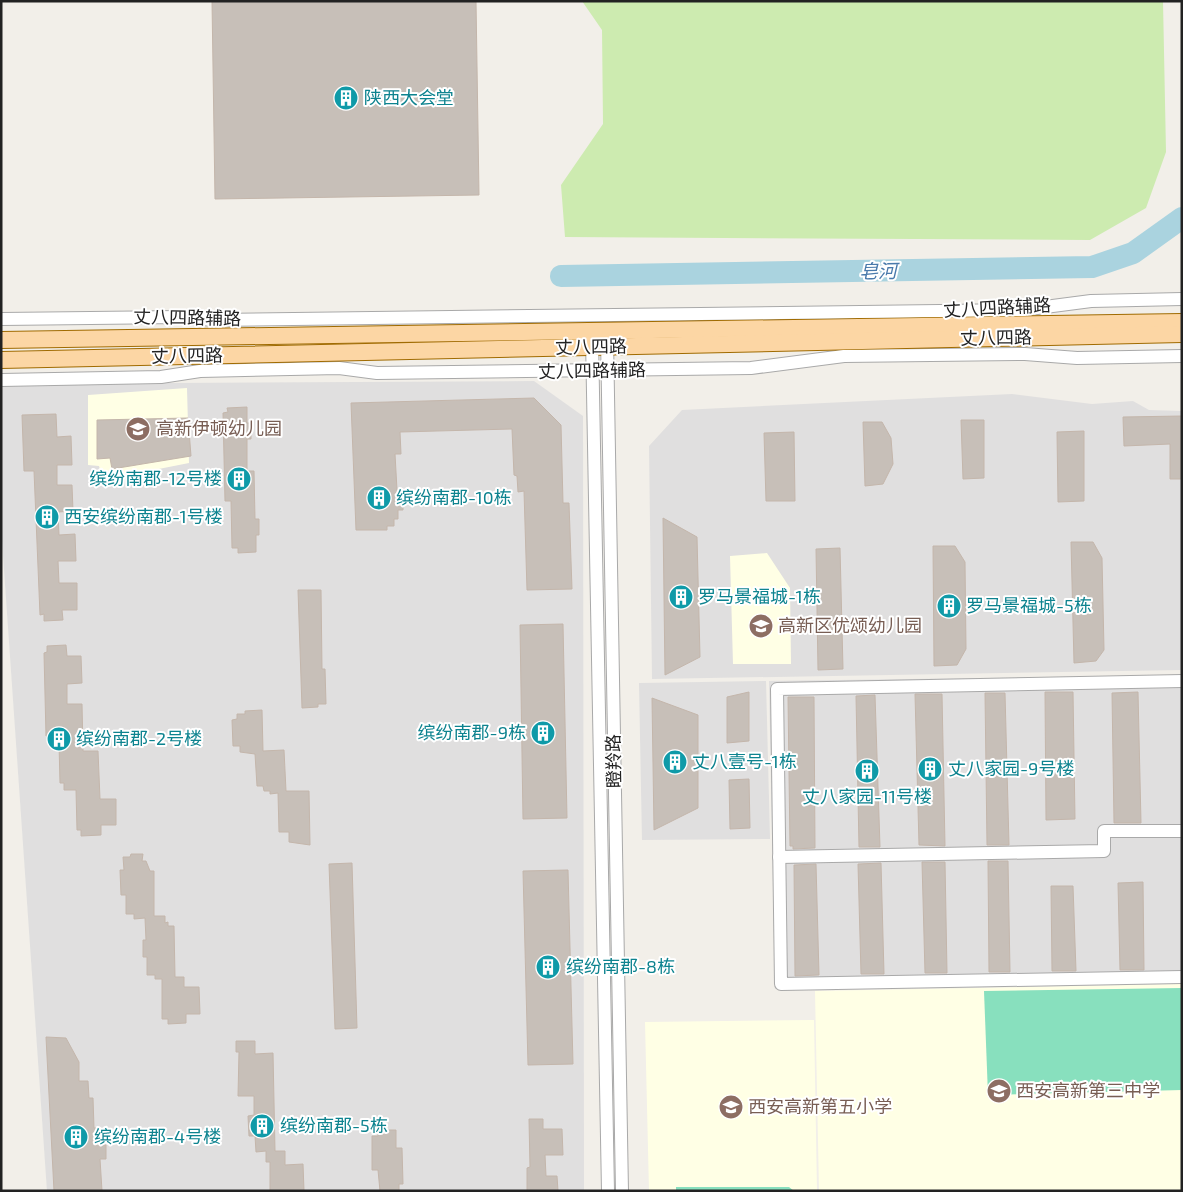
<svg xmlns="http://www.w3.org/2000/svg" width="1183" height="1192" viewBox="0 0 1183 1192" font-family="'Exo 2','Noto Sans SC',sans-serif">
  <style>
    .residential { fill: #e0dfdf }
    .education { fill: #ffffe5 }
    .grass { fill: #cdebb0 }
    .pitch { fill: #88e0be }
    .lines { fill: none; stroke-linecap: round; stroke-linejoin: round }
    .river { stroke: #aad3df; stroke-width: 22 }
    .building { fill: #c7bfb8; stroke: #c4b6ab }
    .minor-casing { stroke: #a9a9a9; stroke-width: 14 }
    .major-casing { stroke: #a06b00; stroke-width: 18 }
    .minor { stroke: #fff; stroke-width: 12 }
    .major { stroke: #fcd6a4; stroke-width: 16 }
    .labels { text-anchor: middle; stroke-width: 4; stroke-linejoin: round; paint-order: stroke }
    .culture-label { font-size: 18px; fill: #0d838f; stroke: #fff; text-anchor: start }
    .street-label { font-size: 18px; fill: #222; stroke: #fff }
    .education-label { font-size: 18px; fill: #785e54; stroke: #fff; text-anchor: start }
    .water-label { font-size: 19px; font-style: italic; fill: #4a7aab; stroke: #fff }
  </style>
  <rect width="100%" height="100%" fill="#f2efe9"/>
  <!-- residential -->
  <g class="residential">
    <path d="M534 381 583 416 584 1191H47L1 526V384Z"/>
    <path d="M1012 394 1092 404 1133 401 1149 410 1182 411V670L652 679 649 446 682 410Z"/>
    <path d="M1182 675V980L775 989 769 681Z"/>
    <path d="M766 681 770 839 642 840 639 683Z"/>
  </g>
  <!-- education -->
  <g class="education">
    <path d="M187 388 189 463 103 480 99 466 88 465V395Z"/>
    <path d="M767 553 790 588 791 664H733L730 556Z"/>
    <path d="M1182 984V1191H819L815 991Z"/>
    <path d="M814 1020 817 1191H649L645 1022Z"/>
  </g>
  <!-- grass -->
  <path class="grass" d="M582 1H1163L1166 152 1146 208 1090 240 565 237 561 185 603 124 602 30Z"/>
  <!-- pitch -->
  <g class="pitch">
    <path d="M1182 988V1090L988 1095 984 991Z"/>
    <path d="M676 1187H789L794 1191H676Z"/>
  </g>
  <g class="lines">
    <!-- river -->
    <path class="river" d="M561 276 1092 267 1133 253 1182 218"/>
  </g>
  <!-- building -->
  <g class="building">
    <path d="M212 1H476L479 195 215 199Z"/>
    <path d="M534 398 561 425 563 503H569L572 589 527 590 524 491 518 492 517 476 514 475 512 429 400 432 401 454H395L397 490H403V510H398V519H394V526H387V530H356L351 403Z"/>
    <path d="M247 407V423H251V439H247V471H254L255 519H259V535H256V552L238 553V548H232L231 501H225L223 413 228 412 227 408Z"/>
    <path d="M56 414 57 437 71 436 72 465H57V485H72L73 511 58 512 59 535 75 534 76 561H58L59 583H77V610H62L63 620 44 621V614L40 615 34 471H24L22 415Z"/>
    <path d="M1182 416V479H1170V444L1124 446 1123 417Z"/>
    <path d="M188 418 191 456 112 469 110 458 97 459V420Z"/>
    <path d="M961 420H984V478L963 479Z"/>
    <path d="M863 422H882L891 438 893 464 883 484 865 486Z"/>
    <path d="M1084 431V501L1058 502 1057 432Z"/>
    <path d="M794 432 795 501H766L764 433Z"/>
    <path d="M663 518 697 537 700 657 665 675Z"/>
    <path d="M1071 542H1093L1102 558 1104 650 1096 661 1074 663Z"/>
    <path d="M933 546H955L965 562 966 649 957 665 934 666Z"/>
    <path d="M840 548 843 669 818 670 816 549Z"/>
    <path d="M298 590H321L322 669H325L326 704H318V707L302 708Z"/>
    <path d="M563 624 567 818 523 819 520 625Z"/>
    <path d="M66 645 67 656H81L82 683 67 684V704H82L83 751H98L100 799H116V825H101V835L81 836V830H77L76 790H64V783H60L59 743H50V736H46L44 653 47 652V646Z"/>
    <path d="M749 692V741L727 743V697Z"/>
    <path d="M1045 692H1073L1075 819 1046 820Z"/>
    <path d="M1138 692 1141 823H1114L1112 693Z"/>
    <path d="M985 693H1005L1009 845H987Z"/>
    <path d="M915 694H942L945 846 919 845Z"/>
    <path d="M875 695 880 847H859L856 696Z"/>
    <path d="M788 697H814L815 848 793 849V846H790Z"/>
    <path d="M652 698 698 715V808L654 830Z"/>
    <path d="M262 710 263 751 284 750 286 791H309L310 845 289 842V832H279L278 793 270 794V791H264L263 786H257L255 754 240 752V746H233L232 720 237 719V714H245V711Z"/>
    <path d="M749 779 750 828 730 829 729 780Z"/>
    <path d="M131 854H143L142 861H146L150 871H154V916H165V923L168 922V926H174L175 977H184V987H199L200 1014H186V1023L168 1024V1019H162V979H155V975H147V957H143V940H146L145 918 134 919V914H126V895H121L120 870H124L123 857H130Z"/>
    <path d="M988 861H1008L1010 972H989Z"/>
    <path d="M922 862H945L947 973H925Z"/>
    <path d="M352 863 357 1028 335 1029 329 864Z"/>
    <path d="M881 863 884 974H861L858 864Z"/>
    <path d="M816 864 819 975 795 976 794 865Z"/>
    <path d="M568 870 573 1064 528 1065 523 871Z"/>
    <path d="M1143 882 1144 970H1120L1118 883Z"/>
    <path d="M1051 886H1073L1076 971H1052Z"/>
    <path d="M46 1037 66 1038 79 1062V1081H88L89 1098H93L94 1128H99L100 1145H106V1159H100L102 1191H54Z"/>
    <path d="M236 1041H255V1054L273 1053 275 1151H285V1165L303 1164 304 1191H270V1162H266V1151L256 1152 255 1136H249L248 1116 254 1115V1096H238L239 1052H236Z"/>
    <path d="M529 1119H543V1129H562L563 1155H545L546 1176H557L558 1191H527V1168L530 1167Z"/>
    <path d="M378 1130H396V1148H402L403 1184H399V1191H380L378 1170H372V1136H378Z"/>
  </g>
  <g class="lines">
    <defs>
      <g id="minor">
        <path d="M1 319 179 317 213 320 1022 310 1091 301 1182 299"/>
        <path d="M607 338 622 1191"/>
        <path d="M592 339 608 1191"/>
        <path d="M1 380 161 377 200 371 339 368 377 373 751 368 844 356 1025 354 1077 358 1182 356"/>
        <path d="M1182 681 777 689 781 984 1182 977"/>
        <path d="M779 857 1104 851V831H1182"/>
      </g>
      <g id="major">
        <path d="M1 340 1182 322"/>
        <path d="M1 360 1182 334"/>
      </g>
    </defs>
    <!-- minor casing -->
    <use href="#minor" class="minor-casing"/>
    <!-- major casing -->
    <use href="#major" class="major-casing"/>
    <!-- minor -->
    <use href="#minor" class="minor"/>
    <!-- major -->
    <use href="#major" class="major"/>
  </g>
  <!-- icons -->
  <defs>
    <symbol id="building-disc" viewBox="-11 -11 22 22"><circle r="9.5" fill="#0f9aa8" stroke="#fff"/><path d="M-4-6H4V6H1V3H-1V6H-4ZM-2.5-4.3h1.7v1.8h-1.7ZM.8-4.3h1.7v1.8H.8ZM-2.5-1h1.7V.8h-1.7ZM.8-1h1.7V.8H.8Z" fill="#fff"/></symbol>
    <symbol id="school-disc" viewBox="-11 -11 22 22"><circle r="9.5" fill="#8d6e63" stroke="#fff"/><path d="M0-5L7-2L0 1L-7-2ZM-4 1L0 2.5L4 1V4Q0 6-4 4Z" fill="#fff"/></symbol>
  </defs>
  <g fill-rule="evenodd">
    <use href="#building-disc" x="332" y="84" width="28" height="28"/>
    <use href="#school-disc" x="124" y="415" width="28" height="28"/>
    <use href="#building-disc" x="225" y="465" width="28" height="28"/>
    <use href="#building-disc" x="365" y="484" width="28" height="28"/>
    <use href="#building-disc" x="33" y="503" width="28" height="28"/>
    <use href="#building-disc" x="667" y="583" width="28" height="28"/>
    <use href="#building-disc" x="935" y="592" width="28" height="28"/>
    <use href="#school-disc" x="747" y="612" width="28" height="28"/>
    <use href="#building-disc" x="529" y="719" width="28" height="28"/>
    <use href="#building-disc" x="45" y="725" width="28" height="28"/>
    <use href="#building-disc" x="661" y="748" width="28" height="28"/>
    <use href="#building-disc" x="916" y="755" width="28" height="28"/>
    <use href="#building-disc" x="853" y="757" width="28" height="28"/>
    <use href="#building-disc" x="534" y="953" width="28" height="28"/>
    <use href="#school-disc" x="985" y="1077" width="28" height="28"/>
    <use href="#school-disc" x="717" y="1093" width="28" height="28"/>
    <use href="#building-disc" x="248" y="1112" width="28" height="28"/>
    <use href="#building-disc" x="62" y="1123" width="28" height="28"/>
  </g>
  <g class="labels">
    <!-- culture labels -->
    <g class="culture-label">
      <text x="364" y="104">陕西大会堂</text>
      <text x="222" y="485" text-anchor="end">缤纷南郡-12号楼</text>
      <text x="396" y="504">缤纷南郡-10栋</text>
      <text x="64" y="523">西安缤纷南郡-1号楼</text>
      <text x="698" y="603">罗马景福城-1栋</text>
      <text x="966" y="612">罗马景福城-5栋</text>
      <text x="526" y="739" text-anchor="end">缤纷南郡-9栋</text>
      <text x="76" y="745">缤纷南郡-2号楼</text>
      <text x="692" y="768">丈八壹号-1栋</text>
      <text x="948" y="775">丈八家园-9号楼</text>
      <text x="867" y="803" text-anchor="middle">丈八家园-11号楼</text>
      <text x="566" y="973">缤纷南郡-8栋</text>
      <text x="280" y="1132">缤纷南郡-5栋</text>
      <text x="94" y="1143">缤纷南郡-4号楼</text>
    </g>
    <!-- street labels -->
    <g class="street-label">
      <text transform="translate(997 308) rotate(-3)" y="6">丈八四路辅路</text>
      <text transform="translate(187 318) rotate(1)" y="6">丈八四路辅路</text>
      <text transform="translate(996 338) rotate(-1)" y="6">丈八四路</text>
      <text transform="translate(591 347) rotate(-1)" y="6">丈八四路</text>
      <text transform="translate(187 356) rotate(-1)" y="6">丈八四路</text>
      <text transform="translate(592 371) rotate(-1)" y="6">丈八四路辅路</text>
      <text transform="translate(614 761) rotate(-91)" y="6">瞪羚路</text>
    </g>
    <!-- education labels -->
    <g class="education-label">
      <text x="156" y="435">高新伊顿幼儿园</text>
      <text x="778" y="632">高新区优颂幼儿园</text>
      <text x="1016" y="1097">西安高新第三中学</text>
      <text x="748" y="1113">西安高新第五小学</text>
    </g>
    <!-- water labels -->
    <g class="water-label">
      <text transform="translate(878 271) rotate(-1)" y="7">皂河</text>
    </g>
  </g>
  <!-- border -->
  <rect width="1183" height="1192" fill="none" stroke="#222222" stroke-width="5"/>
</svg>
